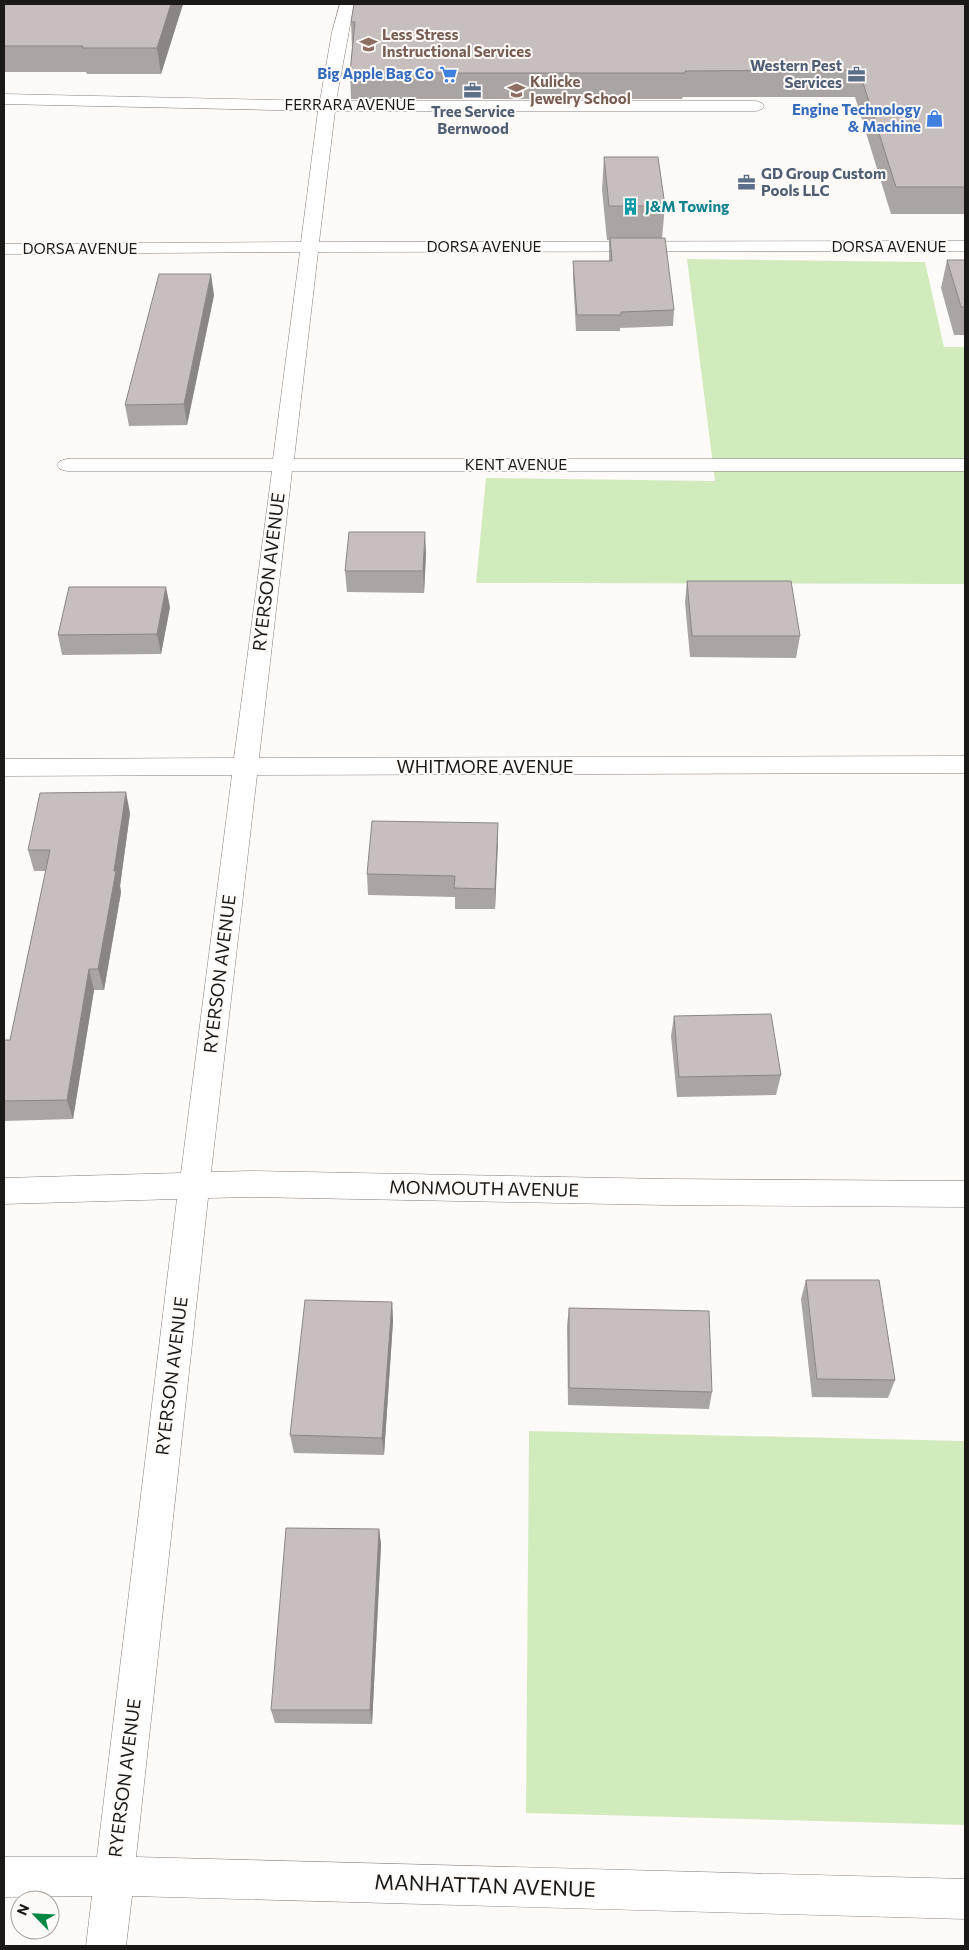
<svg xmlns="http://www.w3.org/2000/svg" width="969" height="1950" viewBox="0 0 969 1950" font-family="Commissioner,sans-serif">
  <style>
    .green { fill: #d2ebbd }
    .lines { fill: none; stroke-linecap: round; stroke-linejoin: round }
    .minor-casing { stroke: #857f7c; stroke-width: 1 }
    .minor { fill: #fff; fill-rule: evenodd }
    .wall { fill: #aaa4a3 }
    .shaded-wall { fill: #8b8684 }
    .building { fill: #c6bfbd; stroke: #8b8684 }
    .labels { text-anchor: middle; stroke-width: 4; stroke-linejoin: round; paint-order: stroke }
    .far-education-label { font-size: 15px; font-weight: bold; fill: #785e54; stroke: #fefaf8; text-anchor: start }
    .far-service-label { font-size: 15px; font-weight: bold; fill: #4e5e75; stroke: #fefaf8; text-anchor: end }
    .far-shop-label { font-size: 15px; font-weight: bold; fill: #366cbe; stroke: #fefaf8; text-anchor: end }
    .far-street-label { font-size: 15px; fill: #1b1918; stroke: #fefaf8 }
    .far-culture-label { font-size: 15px; font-weight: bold; fill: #0d838f; stroke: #fefaf8; text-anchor: start }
    .street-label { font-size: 18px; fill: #1b1918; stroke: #fefaf8 }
    .near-street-label { font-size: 21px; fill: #1b1918; stroke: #fefaf8 }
  </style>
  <rect width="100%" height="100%" fill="#fefaf8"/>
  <!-- green -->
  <g class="green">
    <path d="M687 259 925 262 944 347H965V584L476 583 486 478 715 481Z"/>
    <path d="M529 1431 965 1441V1825L526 1813Z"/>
  </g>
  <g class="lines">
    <defs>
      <path id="minor" d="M340 4H354L336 101H756L762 103 764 106 762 109 756 111H335L319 242 965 241V251L318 252 294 459H965V471H292L259 758 965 756V773L257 775 211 1172 252 1171 665 1179 965 1181V1207L665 1205 252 1197 208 1198 136 1857 965 1879V1919L132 1896 126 1946H86L92 1896 4 1897V1857H97L177 1199 4 1204V1178L181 1173 232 775 4 776V759L234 758 272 471H67L60 469 57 465 60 461 67 459H273L300 252 4 254V244L301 242 318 111 4 104V94L320 101 332 32Z"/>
    </defs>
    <!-- minor casing -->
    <use href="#minor" class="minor-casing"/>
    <!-- minor -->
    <use href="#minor" class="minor"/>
  </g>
  <!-- wall -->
  <g class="wall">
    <path d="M4 4H183L161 74H87L86 72H4Z"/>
    <path d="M965 4V214H891L855 97H683L682 99H351L350 73 352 48 351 22Z"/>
    <path d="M604 157 665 206 662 238 674 310 673 326 620 328V331H576L573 277V261H609V240H607L602 190Z"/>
    <path d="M947 260H965V335H954L941 288Z"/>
    <path d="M214 295 187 425 129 426 125 405Z"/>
    <path d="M426 553 424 593 347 592 345 571Z"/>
    <path d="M687 581 800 636 796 658 690 657 685 602Z"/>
    <path d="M170 607 161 654 62 655 58 635Z"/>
    <path d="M130 813 120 886 121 892 104 990H94L73 1119 4 1121V1040H10L46 871H34L28 850Z"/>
    <path d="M498 823 495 909H455V897L368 895 367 874Z"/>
    <path d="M674 1016 781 1075 776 1095 677 1097 671 1036Z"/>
    <path d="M806 1280 895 1380 888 1398 812 1397 801 1299Z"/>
    <path d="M392 1302 393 1321 384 1455 294 1453 290 1435Z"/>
    <path d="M569 1308 712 1392 709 1409 568 1405 567 1326Z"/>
    <path d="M379 1529 381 1545 372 1724 275 1723 271 1710Z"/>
  </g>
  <!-- shaded-wall -->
  <g class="shaded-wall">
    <path d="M171 4H183L161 74 157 48Z"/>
    <path d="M211 274 214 295 187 425 184 404Z"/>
    <path d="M425 532 426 553 424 593 423 571Z"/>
    <path d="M166 587 170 607 161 654 157 634Z"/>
    <path d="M126 792 130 813 120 886 121 892 104 990 98 969Z"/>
    <path d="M498 823V844L495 909V889Z"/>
    <path d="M89 969 94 990 73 1119 67 1100Z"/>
    <path d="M392 1302 393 1321 384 1455 382 1438Z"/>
    <path d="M379 1529 381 1545 372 1724 370 1710Z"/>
  </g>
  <!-- building -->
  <g class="building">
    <path d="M4 4H171L157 48H82L83 46H4Z"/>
    <path d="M354 4H965V187H896L859 70 685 71V73H350L355 22H351Z"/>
    <path d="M604 157H658L665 206H609Z"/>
    <path d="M610 238H665L674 310 621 312V315H577L573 261H612Z"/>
    <path d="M947 260H965V307H961Z"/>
    <path d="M159 274H211L184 404 125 405Z"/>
    <path d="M349 532H425L423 571H345Z"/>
    <path d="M687 581H791L800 636H692Z"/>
    <path d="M69 587H166L157 634 58 635Z"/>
    <path d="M126 792 114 871H116L98 969H89L67 1100 4 1101V1040H10L50 850H28L40 793Z"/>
    <path d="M372 821 498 823 495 889 454 888 455 876 367 874Z"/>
    <path d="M771 1014 781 1075 679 1077 674 1016Z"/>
    <path d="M806 1280H879L895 1380 817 1379Z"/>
    <path d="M305 1300 392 1302 382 1438 290 1435Z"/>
    <path d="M569 1308 709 1311 712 1392 569 1388Z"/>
    <path d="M286 1528 379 1529 370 1710H271Z"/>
  </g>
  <!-- icons -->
  <defs>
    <symbol id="school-bare" viewBox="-9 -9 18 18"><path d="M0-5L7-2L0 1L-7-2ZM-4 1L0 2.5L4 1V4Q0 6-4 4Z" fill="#8d6e63" stroke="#fefaf8" stroke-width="2.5" paint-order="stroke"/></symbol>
    <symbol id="supermarket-bare" viewBox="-9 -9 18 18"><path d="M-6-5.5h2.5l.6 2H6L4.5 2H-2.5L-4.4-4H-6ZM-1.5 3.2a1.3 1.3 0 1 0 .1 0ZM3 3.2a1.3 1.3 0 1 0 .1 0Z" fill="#3f7fe0" stroke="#fefaf8" stroke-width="2.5" paint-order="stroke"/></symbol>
    <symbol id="office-bare" viewBox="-9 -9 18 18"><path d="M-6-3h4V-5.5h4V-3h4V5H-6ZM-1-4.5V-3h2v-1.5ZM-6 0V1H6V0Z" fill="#5c6f8a" stroke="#fefaf8" stroke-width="2.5" paint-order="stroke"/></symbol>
    <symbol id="shop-bare" viewBox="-9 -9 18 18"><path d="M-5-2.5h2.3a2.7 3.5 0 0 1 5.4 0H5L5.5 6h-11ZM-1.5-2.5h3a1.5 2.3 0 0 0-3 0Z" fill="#3f7fe0" stroke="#fefaf8" stroke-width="2.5" paint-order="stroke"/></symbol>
    <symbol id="building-bare" viewBox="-9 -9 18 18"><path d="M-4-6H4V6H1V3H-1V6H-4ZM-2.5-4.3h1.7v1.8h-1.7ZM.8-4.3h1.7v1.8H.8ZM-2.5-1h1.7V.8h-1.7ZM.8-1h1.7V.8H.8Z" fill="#0f9aa8" stroke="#fefaf8" stroke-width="2.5" paint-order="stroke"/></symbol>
  </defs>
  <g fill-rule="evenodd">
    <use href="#school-bare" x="356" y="32" width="25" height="25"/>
    <use href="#supermarket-bare" x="436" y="62" width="25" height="25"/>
    <use href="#office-bare" x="844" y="62" width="25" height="25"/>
    <use href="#office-bare" x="460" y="78" width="25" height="25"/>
    <use href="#school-bare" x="504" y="78" width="25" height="25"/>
    <use href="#shop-bare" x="922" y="106" width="25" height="25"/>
    <use href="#office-bare" x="734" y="170" width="25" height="25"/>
    <use href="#building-bare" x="618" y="194" width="25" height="25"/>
  </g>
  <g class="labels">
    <!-- far-education labels -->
    <g class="far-education-label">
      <text x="382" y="40">Less Stress<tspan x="382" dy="17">Instructional Services</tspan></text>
      <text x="530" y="87">Kulicke<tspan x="530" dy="17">Jewelry School</tspan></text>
    </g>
    <!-- far-service labels -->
    <g class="far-service-label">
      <text x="842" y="71">Western Pest<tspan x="842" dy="17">Services</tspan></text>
      <text x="473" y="117" text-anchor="middle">Tree Service<tspan x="473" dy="17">Bernwood</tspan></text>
      <text x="761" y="179" text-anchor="start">GD Group Custom<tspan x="761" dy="17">Pools LLC</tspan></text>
    </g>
    <!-- far-shop labels -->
    <g class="far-shop-label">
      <text x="434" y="79">Big Apple Bag Co</text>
      <text x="921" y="115">Engine Technology<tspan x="921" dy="17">&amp; Machine</tspan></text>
    </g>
    <!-- far-street labels -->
    <g class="far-street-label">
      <text x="350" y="110">FERRARA AVENUE</text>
      <text x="484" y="252">DORSA AVENUE</text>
      <text x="889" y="252">DORSA AVENUE</text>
      <text x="80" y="254">DORSA AVENUE</text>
      <text x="516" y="470">KENT AVENUE</text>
    </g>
    <!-- far-culture labels -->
    <g class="far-culture-label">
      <text x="645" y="212">J&amp;M Towing</text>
    </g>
    <!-- street labels -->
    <g class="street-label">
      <text transform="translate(269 572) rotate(-83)" y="6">RYERSON AVENUE</text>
      <text x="485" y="773">WHITMORE AVENUE</text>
      <text transform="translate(220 974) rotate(-83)" y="6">RYERSON AVENUE</text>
      <text transform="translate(484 1189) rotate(1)" y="6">MONMOUTH AVENUE</text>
      <text transform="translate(172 1376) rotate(-83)" y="6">RYERSON AVENUE</text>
      <text transform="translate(125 1778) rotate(-83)" y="6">RYERSON AVENUE</text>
    </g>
    <!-- near-street labels -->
    <g class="near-street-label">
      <text transform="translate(485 1886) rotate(2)" y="7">MANHATTAN AVENUE</text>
    </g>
  </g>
  <!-- border -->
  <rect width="969" height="1950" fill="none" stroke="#1b1918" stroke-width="10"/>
  <!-- north arrow -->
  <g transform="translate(35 1915) rotate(294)"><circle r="24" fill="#fefaf8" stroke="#a3a09e"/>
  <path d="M0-4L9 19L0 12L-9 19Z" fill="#028743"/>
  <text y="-8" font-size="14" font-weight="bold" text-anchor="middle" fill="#1b1918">N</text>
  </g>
</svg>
